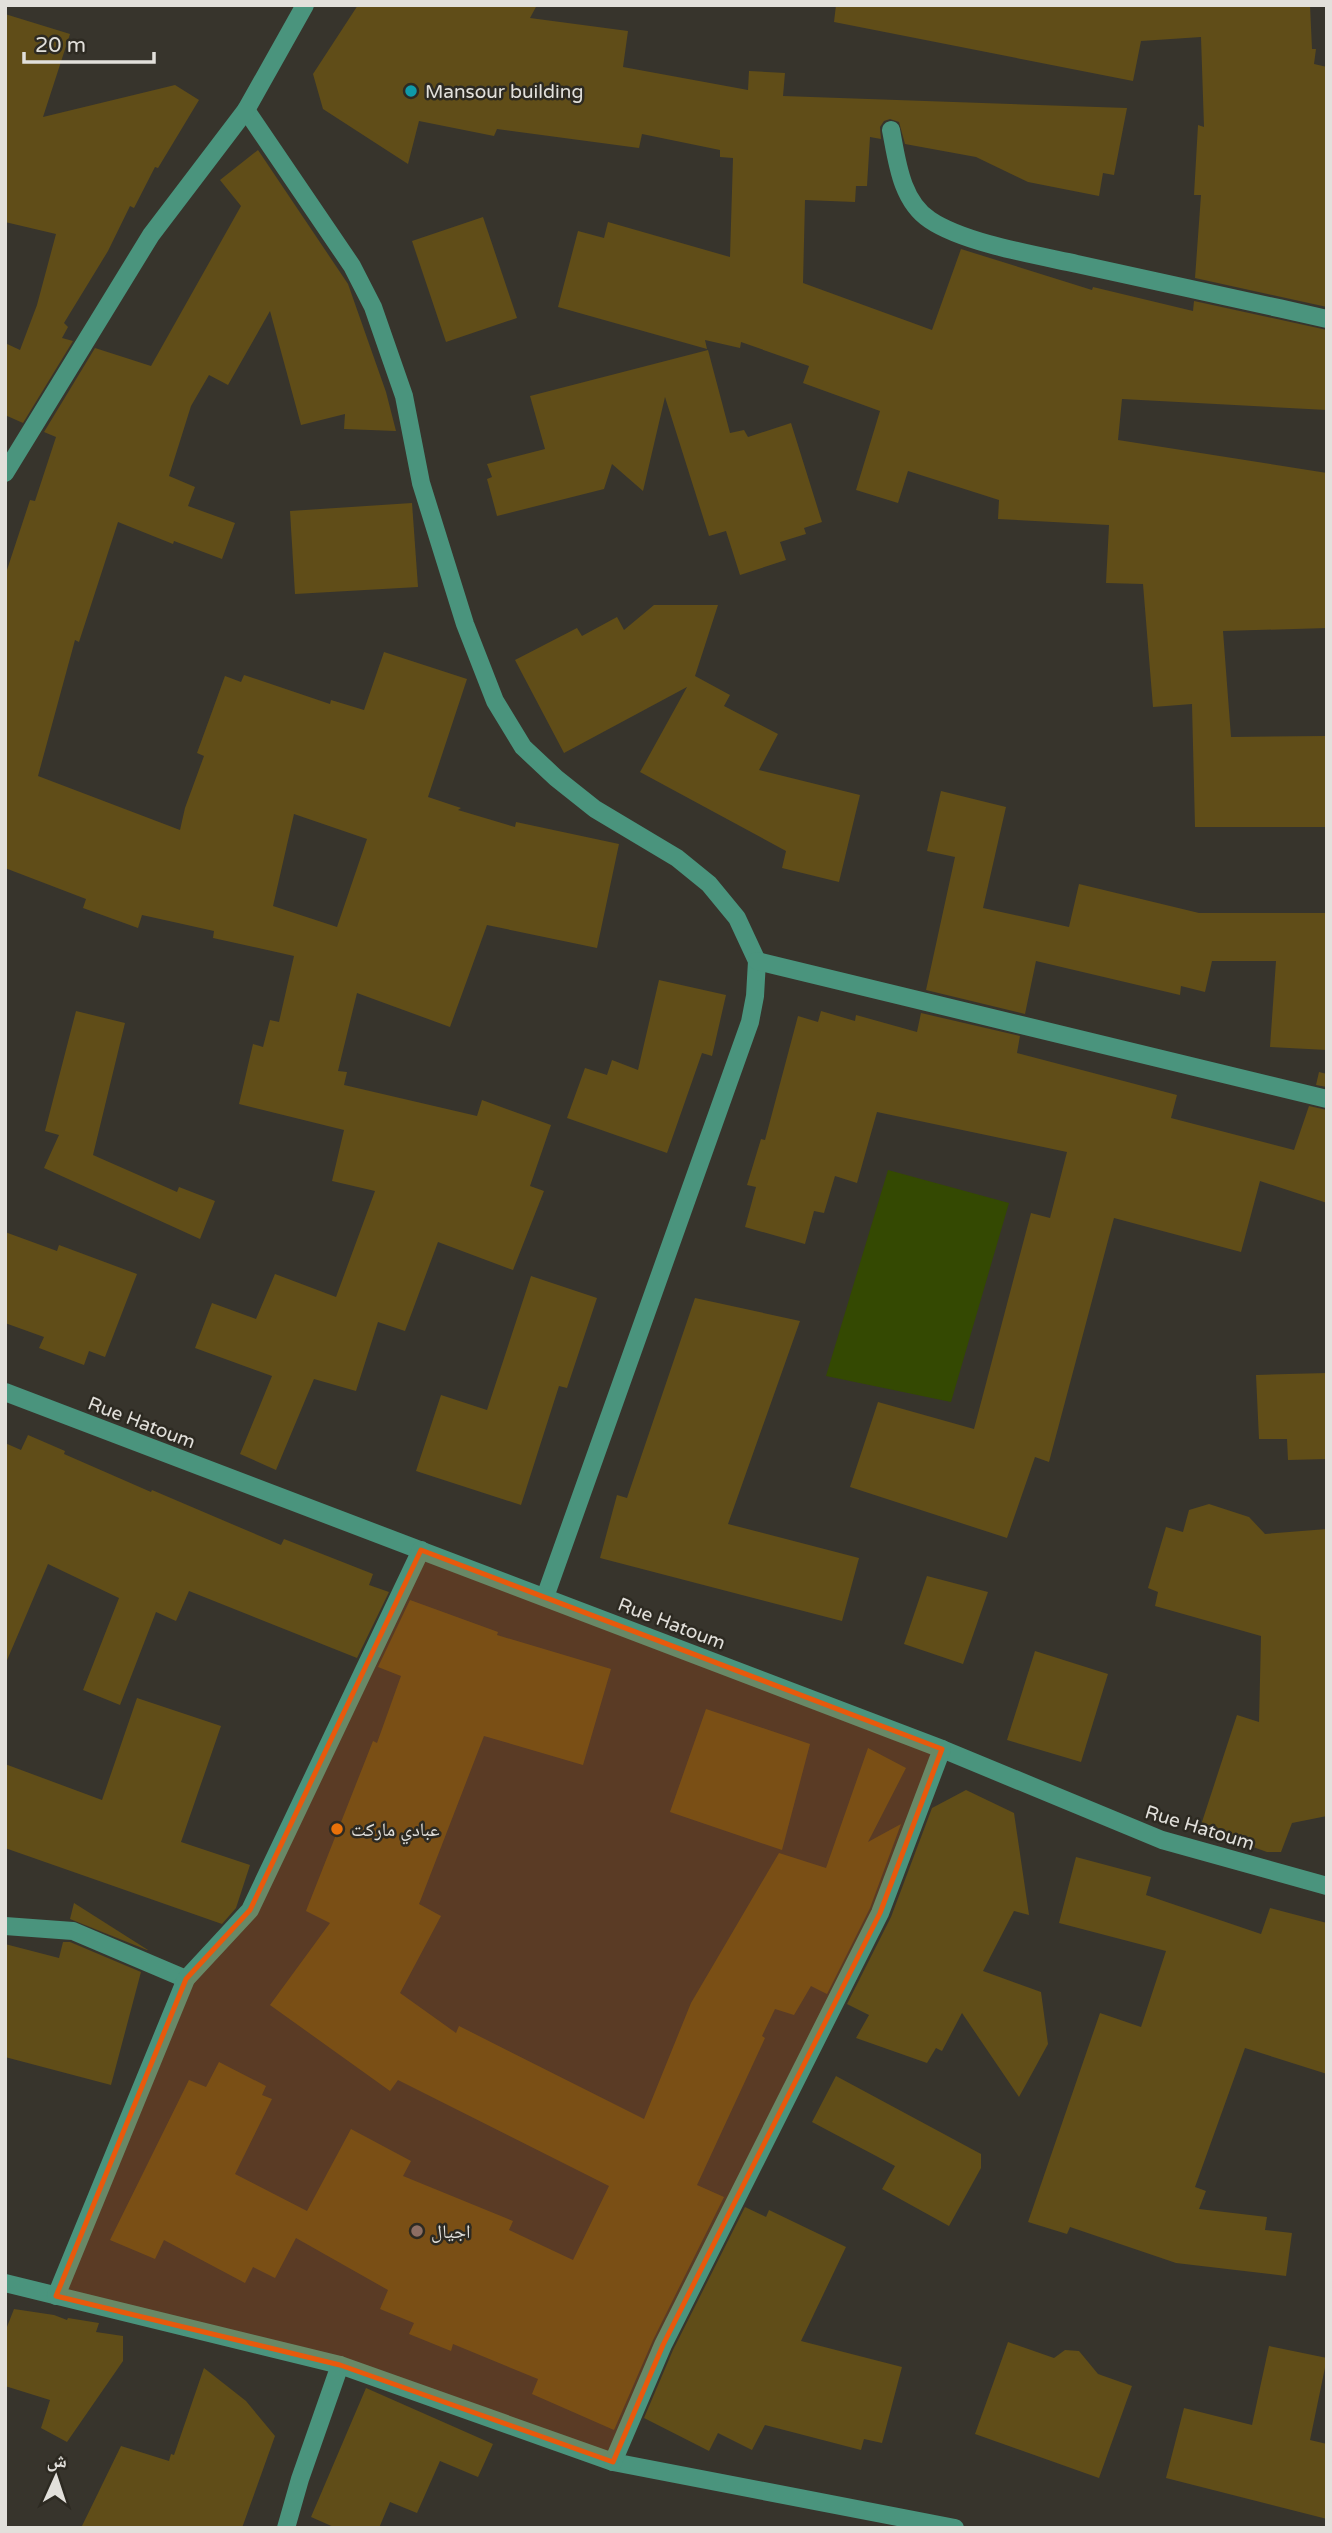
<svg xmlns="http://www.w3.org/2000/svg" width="1332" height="2533" viewBox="0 0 1332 2533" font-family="'Varela Round','Noto Naskh Arabic',sans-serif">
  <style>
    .green { fill: #344902 }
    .building { fill: #604d18; fill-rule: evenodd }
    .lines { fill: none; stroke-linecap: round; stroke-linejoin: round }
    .minor { stroke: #4a947d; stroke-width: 18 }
    .marked { fill: #e8590c; fill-opacity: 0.2; stroke: #e8590c; stroke-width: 5; stroke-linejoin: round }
    .culture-dot { fill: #0f9aa8; stroke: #2d2a22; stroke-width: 2.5 }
    .food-dot { fill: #e8710a; stroke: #2d2a22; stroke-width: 2.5 }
    .education-dot { fill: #8d6e63; stroke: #2d2a22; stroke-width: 2.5 }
    .labels { text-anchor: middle; stroke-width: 5; stroke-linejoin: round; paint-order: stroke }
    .poi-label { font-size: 19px; fill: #e2e0db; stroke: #2d2a22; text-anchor: start }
    .street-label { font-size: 19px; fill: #e2e0db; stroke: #2d2a22 }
  </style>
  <rect width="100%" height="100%" fill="#37342c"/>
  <!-- green -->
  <path class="green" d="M888 1170 1009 1203 951 1402 826 1376Z"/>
  <!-- building -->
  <g class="building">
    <path d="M358 5H537L530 18 628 31 623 67 748 90 749 71 785 73 783 96 1127 108 1114 175 1103 173 1099 196 1028 182 976 157 905 144 899 122 890 119 884 121 880 127 881 139 870 137 867 186H856L855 202 805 200 803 283 932 330 961 249 1092 290 1093 287 1193 311 1194 301 1327 330V410L1122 399 1118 440 1327 473V628L1223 631 1231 737 1327 736V827H1195L1192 704 1153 707 1143 584 1106 583 1109 525 998 519 999 500 908 471 898 503 856 490 880 411 803 383 809 366 741 342 740 348 705 340 707 349 558 307 578 231 604 238 608 222 730 257 733 158 720 157V150L642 134 639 148 497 129 494 136 419 121 408 164 323 109 313 74Z"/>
    <path d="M836 5H1310L1312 49H1316L1314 64 1327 67V307L1195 278 1201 195H1194L1198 125 1204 127 1201 37 1141 41 1133 81 834 22Z"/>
    <path d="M5 14 70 34 43 117 175 85 199 100 158 168 155 167 134 208 130 206 108 251 64 323 68 327 62 338 73 341 23 423 5 415V343L20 350 37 305 56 234 5 222Z"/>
    <path d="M258 150 348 284 386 392 396 431 344 429 345 414 301 425 270 311 228 385 209 375 191 406 169 476 195 487 188 506 235 523 222 559 174 541 173 544 118 522 79 642 75 640 38 776 180 830 185 808 204 756 197 753 225 676 241 682 244 675 330 704 331 700 364 710 384 652 467 679 428 797 461 808 458 810 515 827 516 822 619 844 597 948 487 925 450 1027 357 993 338 1071 347 1072 344 1085 477 1116 482 1100 551 1125 530 1186 544 1191 513 1270 438 1242 405 1331 378 1322 356 1391 314 1379 276 1470 240 1454 272 1376 195 1348 212 1303 256 1319 275 1274 336 1297 375 1191 332 1181 344 1130 239 1104 253 1044 263 1047 270 1020 279 1022 294 956 213 938 214 931 142 915 138 928 83 908 86 899 5 868V576L30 500 35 501 56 437 44 432 95 348 151 366 241 206 220 180ZM294 814 367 839 337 927 273 906Z"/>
    <path d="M483 217 517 318 446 342 412 241Z"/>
    <path d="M708 350 730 433 744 430 748 437 791 423 822 522 804 528 806 534 780 542 786 560 740 575 726 531 709 536 665 397 643 491 612 464 604 489 497 516 487 479 492 477 487 464 545 449 530 396Z"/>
    <path d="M412 503 418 587 295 594 290 511Z"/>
    <path d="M654 605H718L695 676 730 695 724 706 778 734 759 770 860 795 839 882 782 868 786 851 640 772 687 687 564 753 515 660 577 628 582 636 617 617 624 630Z"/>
    <path d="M941 791 1006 807 983 908 1069 927 1079 884 1199 913H1327V1050L1270 1047 1276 961H1212L1205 992 1181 986 1180 995 1036 961 1025 1014 926 990 955 857 927 851Z"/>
    <path d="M659 980 726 995 712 1056 702 1053 667 1153 567 1118 585 1068 607 1075 612 1060 638 1070Z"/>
    <path d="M76 1011 125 1023 93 1155 177 1192 179 1187 215 1201 200 1239 44 1168 59 1135 45 1131Z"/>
    <path d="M821 1011 855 1021 856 1015 917 1032 921 1013 1020 1036 1017 1053 1177 1095 1171 1118 1294 1150 1309 1106 1327 1110V1203L1260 1181 1241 1252 1114 1218 1049 1462 1035 1457 1007 1538 850 1487 878 1402 974 1429 1031 1213 1050 1218 1067 1152 877 1112 857 1183 835 1176 824 1213 814 1211 805 1244 745 1227 756 1187 747 1185 761 1139 765 1140 798 1016 818 1022Z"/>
    <path d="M1319 1072 1327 1074V1087L1316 1085Z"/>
    <path d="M5 1232 57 1251 59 1245 137 1274 105 1357 89 1351 84 1365 39 1348 44 1337 5 1323Z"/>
    <path d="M531 1276 597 1298 567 1388 559 1386 521 1505 416 1471 441 1395 487 1410Z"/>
    <path d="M695 1298 800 1321 728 1524 859 1558 842 1621 600 1558 617 1495 627 1498Z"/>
    <path d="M1327 1373 1326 1459 1288 1460 1287 1439H1259L1256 1375Z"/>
    <path d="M28 1435 65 1451 64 1454 151 1492 152 1490 281 1545 284 1539 373 1574 369 1585 389 1592 357 1658 189 1591 176 1621 156 1612 120 1705 83 1690 119 1598 48 1564 5 1665V1443L21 1450Z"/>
    <path d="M1209 1504 1249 1517 1265 1534 1327 1529V1816L1292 1823 1281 1852H1267L1200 1828 1237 1715 1259 1722 1261 1636 1155 1606 1158 1592 1148 1588 1166 1527 1183 1532 1189 1510Z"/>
    <path d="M927 1576 988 1592 963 1664 904 1644Z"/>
    <path d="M410 1600 498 1632 497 1635 611 1669 583 1765 484 1736 419 1904 441 1916 400 1993 456 2033 459 2026 644 2119 691 2003 779 1853 826 1868 868 1748 906 1768 868 1842 901 1824 870 1908 827 1994 811 1986 794 2015 775 2009 762 2036 765 2038 697 2185 724 2197 653 2340 614 2430 532 2394 538 2379 453 2344 451 2351 409 2334 414 2323 380 2309 388 2290 296 2238 275 2278 253 2267 245 2283 164 2240 155 2259 110 2240 189 2080 206 2087 219 2062 266 2086 262 2095 272 2099 235 2174 307 2211 351 2129 411 2161 403 2176 513 2221 509 2230 573 2260 609 2186 398 2080 390 2091 270 2005 330 1923 306 1911 373 1741 377 1743 401 1676 378 1667Z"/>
    <path d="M1035 1651 1108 1674 1081 1762 1007 1740Z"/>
    <path d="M137 1698 221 1726 181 1842 250 1865 236 1908 222 1924 5 1848V1764L102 1800Z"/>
    <path d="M706 1709 810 1744 782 1850 670 1812Z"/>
    <path d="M966 1790 1014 1813 1029 1915 1014 1911 983 1971 1041 1992 1048 2044 1019 2097 962 2013 942 2051 936 2048 927 2063 856 2038 869 2015 847 2004 891 1917 932 1808Z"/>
    <path d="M1076 1857 1151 1877 1146 1895 1261 1934 1270 1908 1327 1923V2074L1245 2048 1195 2187 1206 2191 1199 2209 1267 2217 1265 2230 1292 2233 1286 2276 1176 2263 1070 2227 1067 2234 1028 2222 1100 2013 1141 2027 1166 1951 1059 1923Z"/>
    <path d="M74 1903 148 1950H147L70 1919Z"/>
    <path d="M63 1942H70L141 1972 111 2085 5 2057V1944L59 1958Z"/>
    <path d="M836 2076 981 2154V2168L949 2226 882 2189 895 2166 812 2122Z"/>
    <path d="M745 2207 766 2217 769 2210 846 2247 801 2341 902 2367 882 2443 864 2439 861 2450 765 2425 752 2450 718 2433 709 2451 644 2418 673 2350Z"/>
    <path d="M14 2309 54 2315 67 2320 68 2318 99 2323 96 2332 123 2336V2361L67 2442 41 2428 50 2400 5 2386V2332Z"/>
    <path d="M1008 2342 1054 2358 1065 2350 1079 2351 1098 2374 1132 2386 1099 2478 975 2434Z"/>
    <path d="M1269 2346 1327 2358 1310 2440 1327 2444V2519L1166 2478 1184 2408 1252 2425Z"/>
    <path d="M204 2368 246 2401 275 2436 242 2528H81L121 2446 169 2461 171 2454 174 2455Z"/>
    <path d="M366 2388 493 2444 478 2477 440 2461 417 2513 390 2502 379 2528H336L311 2517Z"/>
  </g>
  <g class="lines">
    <!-- minor -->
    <g class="minor">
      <path d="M246 110 352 266 373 307 404 396 421 483 465 624 495 701 523 747 556 778 595 809 677 858 709 884 737 918 757 961 755 996 750 1022 545 1597"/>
      <path d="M891 130C897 161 901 201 930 220 964 243 1036 255 1077 264 1161 282 1244 300 1327 319"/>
      <path d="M5 473 151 235 246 110 305 5"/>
      <path d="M757 961 1327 1099"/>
      <path d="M5 1392 942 1749 1162 1840 1327 1886"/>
      <path d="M5 1926 73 1931 186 1979"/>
      <path d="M5 2283 340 2365 613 2462 955 2528"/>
      <path d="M56 2296 186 1979 250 1910 421 1550"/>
      <path d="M613 2462 663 2345 880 1913 942 1749"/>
      <path d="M286 2528 300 2479 340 2365"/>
    </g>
  </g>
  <!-- marked area -->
  <path class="marked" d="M421 1550 942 1749 880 1913 663 2345 613 2462 340 2365 56 2296 186 1979 250 1910Z"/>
  <!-- markers -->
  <circle class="culture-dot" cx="411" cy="91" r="7"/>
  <circle class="food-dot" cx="337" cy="1829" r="7"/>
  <circle class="education-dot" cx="417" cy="2231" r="7"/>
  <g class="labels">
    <!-- poi labels -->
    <g class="poi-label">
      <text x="425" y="98">Mansour building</text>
      <text x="351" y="1836">عبادي ماركت</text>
      <text x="431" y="2238">اجيال</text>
    </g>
    <!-- street labels -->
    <g class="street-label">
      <text transform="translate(142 1422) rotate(21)" y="7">Rue Hatoum</text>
      <text transform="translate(672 1623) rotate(21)" y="7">Rue Hatoum</text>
      <text transform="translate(1200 1827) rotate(17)" y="7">Rue Hatoum</text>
    </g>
  </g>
  <!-- border -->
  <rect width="1332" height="2533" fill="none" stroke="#e2e0db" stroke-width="14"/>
  <!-- north arrow -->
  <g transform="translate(56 2477) rotate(3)" stroke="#2d2a22" stroke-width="5" paint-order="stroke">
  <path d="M0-5L12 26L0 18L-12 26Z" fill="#e2e0db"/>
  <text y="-10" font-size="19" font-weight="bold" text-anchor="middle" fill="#e2e0db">ش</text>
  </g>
  <!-- scale -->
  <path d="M24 52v10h130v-10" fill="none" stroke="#e2e0db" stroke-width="3.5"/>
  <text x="35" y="52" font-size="21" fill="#e2e0db" stroke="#2d2a22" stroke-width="5" paint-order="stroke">20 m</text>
</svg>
